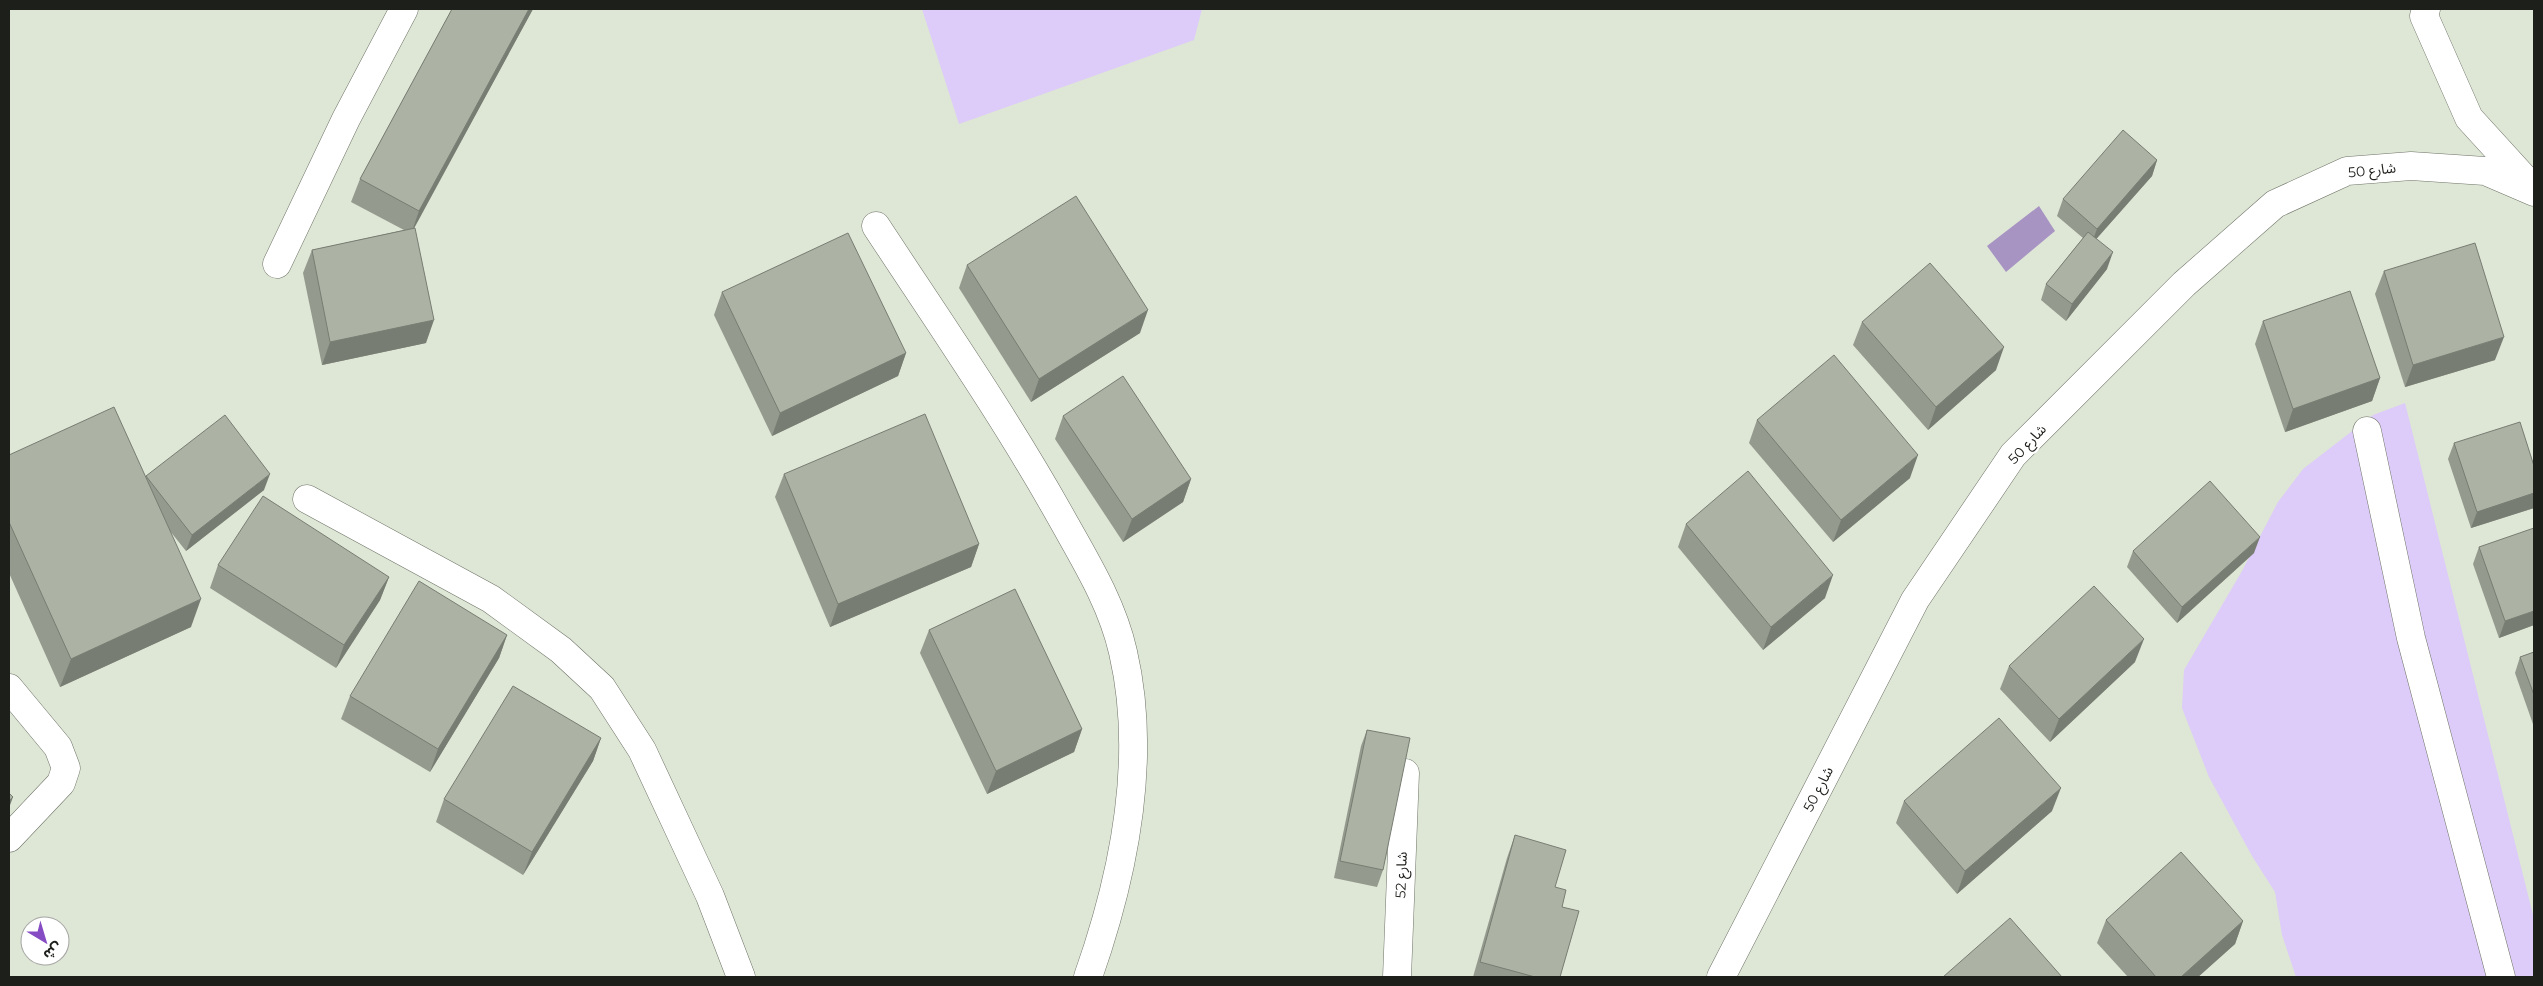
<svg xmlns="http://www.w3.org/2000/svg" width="2543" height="986" viewBox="0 0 2543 986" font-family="Montserrat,'Noto Sans Arabic',sans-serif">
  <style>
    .green { fill: #ddcbf9 }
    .water { fill: #a794c3 }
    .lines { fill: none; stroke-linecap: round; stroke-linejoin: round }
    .minor-casing { stroke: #6e7467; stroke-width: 29 }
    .minor { stroke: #fff; stroke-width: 28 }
    .wall { fill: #949a8d }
    .shaded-wall { fill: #787d73 }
    .building { fill: #acb3a4; stroke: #787d73 }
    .labels { text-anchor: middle; stroke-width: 4.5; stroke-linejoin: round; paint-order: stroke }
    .street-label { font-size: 14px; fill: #1d1f1a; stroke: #fff }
  </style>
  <rect width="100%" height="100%" fill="#dee6d6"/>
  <!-- green -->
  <g class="green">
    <path d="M922 9H1202L1194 40 959 124Z"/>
    <path d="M2405 403 2534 919V977H2296L2282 935 2275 892 2252 856 2209 777 2182 708 2184 670 2242 571 2278 502 2303 469 2373 415Z"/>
  </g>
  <!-- water -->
  <path class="water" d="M2039 206 2055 231 2006 272 1987 246Z"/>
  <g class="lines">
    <defs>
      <g id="minor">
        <path d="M2426 9 2424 16 2469 118 2532 187"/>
        <path d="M876 226C939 322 1005 417 1061 517 1085 560 1112 603 1123 652 1148 760 1124 875 1088 977"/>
        <path d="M277 264 346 119 404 9"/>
        <path d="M2367 431 2411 638 2501 977"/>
        <path d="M307 499 491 599 561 650 602 688 642 750 710 896 741 977"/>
        <path d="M9 688 58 747 66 768 61 783 9 838"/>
        <path d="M1397 977 1405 773"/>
        <path d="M1721 977 1915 600 2013 455 2184 284 2275 204 2347 171 2411 166 2485 171 2534 192"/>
      </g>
    </defs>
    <!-- minor casing -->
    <use href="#minor" class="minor-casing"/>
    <!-- minor -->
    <use href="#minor" class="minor"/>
  </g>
  <!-- wall -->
  <g class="wall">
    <path d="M452 9H533L413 229 426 343 322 365 303 273 312 250 404 230 351 202 360 179Z"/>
    <path d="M2157 160 2152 176 2096 239 2107 269 2066 321 2041 300 2046 284 2083 238 2057 216 2063 199Z"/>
    <path d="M967 265 1140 333 1031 402 959 288Z"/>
    <path d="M2384 271 2495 360 2405 387 2375 294Z"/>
    <path d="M722 292 906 353 898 376 772 436 714 315Z"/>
    <path d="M2263 321 2380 378 2372 401 2285 432 2255 344Z"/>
    <path d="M1862 322 1996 370 1928 430 1853 345Z"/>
    <path d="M1063 416 1191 479 1183 502 1123 542 1055 439Z"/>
    <path d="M1757 420 1910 478 1833 542 1749 443Z"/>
    <path d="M2454 443 2534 466V508L2471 528 2448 459Z"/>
    <path d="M9 455 146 477V476L264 490 186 551 170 531 191 627 60 687 9 573Z"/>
    <path d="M784 474 979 544 971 567 830 627 775 497Z"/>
    <path d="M1686 524 1825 598 1763 650 1678 547Z"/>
    <path d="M2479 547 2534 625 2499 638 2473 564Z"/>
    <path d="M2133 551 2254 553 2177 623 2127 567Z"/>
    <path d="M218 565 389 577 380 600 336 668 210 588Z"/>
    <path d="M929 630 1082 729 1074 752 987 794 920 653Z"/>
    <path d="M507 635 499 658 430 772 341 719 350 696Z"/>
    <path d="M2534 652V727L2515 673 2520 657Z"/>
    <path d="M2135 662 2050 742 2000 689 2009 666Z"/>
    <path d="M1367 730 1383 870 1377 887 1334 878 1361 746Z"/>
    <path d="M601 738 593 761 523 875 436 822 444 799Z"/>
    <path d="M1904 801 2052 811 1957 894 1896 823Z"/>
    <path d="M1515 835 1555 887 1562 907 1560 977H1473L1507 858Z"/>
    <path d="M2106 920 2243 921 2235 944 2198 977H2128L2097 943Z"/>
  </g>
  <!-- shaded-wall -->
  <g class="shaded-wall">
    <path d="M529 9H533L411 234 419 211Z"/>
    <path d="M2157 160 2152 176 2091 245 2097 229Z"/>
    <path d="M2113 252 2107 269 2066 321 2072 304Z"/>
    <path d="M1148 310 1140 333 1031 402 1039 379Z"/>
    <path d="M434 320 426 343 322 365 330 342Z"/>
    <path d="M2504 337 2495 360 2405 387 2413 365Z"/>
    <path d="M2004 347 1996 370 1928 430 1936 407Z"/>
    <path d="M906 353 898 376 772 436 780 413Z"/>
    <path d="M2380 378 2372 401 2285 432 2293 409Z"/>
    <path d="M1918 455 1910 478 1833 542 1841 520Z"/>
    <path d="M270 474 264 490 186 551 192 535Z"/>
    <path d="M1191 479 1183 502 1123 542 1132 519Z"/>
    <path d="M2534 493V508L2471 528 2477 512Z"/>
    <path d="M2260 537 2254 553 2177 623 2182 607Z"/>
    <path d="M979 544 971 567 830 627 838 604Z"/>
    <path d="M1833 575 1825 598 1763 650 1771 627Z"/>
    <path d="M389 577 380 600 336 668 344 645Z"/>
    <path d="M201 599 191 627 60 687 71 659Z"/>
    <path d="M2534 611V625L2499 638 2505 621Z"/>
    <path d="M507 635 499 658 430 772 438 749Z"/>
    <path d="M2144 639 2135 662 2050 742 2059 719Z"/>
    <path d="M1082 729 1074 752 987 794 996 771Z"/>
    <path d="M601 738 593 761 523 875 532 852Z"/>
    <path d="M2061 788 2052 811 1957 894 1965 871Z"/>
    <path d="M13 797 9 808V801Z"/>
    <path d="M2243 921 2235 944 2198 977H2181Z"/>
  </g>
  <!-- building -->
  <g class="building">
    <path d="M452 9H529L419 211 360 179Z"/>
    <path d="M2123 130 2157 160 2097 229 2063 199Z"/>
    <path d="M1076 196 1148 310 1039 379 967 265Z"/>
    <path d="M415 228 434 320 330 342 312 250Z"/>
    <path d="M2088 232 2113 252 2072 304 2046 284Z"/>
    <path d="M848 233 906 353 780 413 722 292Z"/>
    <path d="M2475 243 2504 337 2413 365 2384 271Z"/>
    <path d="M1930 263 2004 347 1936 407 1862 322Z"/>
    <path d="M2350 291 2380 378 2293 409 2263 321Z"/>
    <path d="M1834 355 1918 455 1841 520 1757 420Z"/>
    <path d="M1123 376 1191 479 1132 519 1063 416Z"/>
    <path d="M114 407 201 599 71 659 9 522V455Z"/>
    <path d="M925 414 979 544 838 604 784 474Z"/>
    <path d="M225 415 270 474 192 535 146 476Z"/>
    <path d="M2520 422 2534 466V493L2477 512 2454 443Z"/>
    <path d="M1748 471 1833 575 1771 627 1686 524Z"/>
    <path d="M2210 481 2260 537 2182 607 2133 551Z"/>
    <path d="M263 496 389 577 344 645 218 565Z"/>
    <path d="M2534 528V611L2505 621 2479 547Z"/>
    <path d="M419 581 507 635 438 749 350 696Z"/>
    <path d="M2094 586 2144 639 2059 719 2009 666Z"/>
    <path d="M1015 589 1082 729 996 771 929 630Z"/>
    <path d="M2534 652V695L2520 657Z"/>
    <path d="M513 686 601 738 532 852 444 799Z"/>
    <path d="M1999 718 2061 788 1965 871 1904 801Z"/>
    <path d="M1367 730 1410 738 1383 870 1340 861Z"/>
    <path d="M9 793 13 797 9 801Z"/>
    <path d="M1515 835 1566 850 1555 887 1566 890 1562 907 1579 911 1560 977H1535L1480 962Z"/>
    <path d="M2181 852 2243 921 2181 977H2156L2106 920Z"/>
    <path d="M2010 918 2062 977H1943Z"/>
  </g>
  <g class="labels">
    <!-- street labels -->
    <g class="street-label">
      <text transform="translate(2372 170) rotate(-6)" y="5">شارع 50</text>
      <text transform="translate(2027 444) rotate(-47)" y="5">شارع 50</text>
      <text transform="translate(1818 789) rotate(-63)" y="5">شارع 50</text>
      <text transform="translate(1401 875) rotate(-88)" y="5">شارع 52</text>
    </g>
  </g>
  <!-- border -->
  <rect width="2543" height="986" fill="none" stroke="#1d1f1a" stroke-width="20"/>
  <!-- north arrow -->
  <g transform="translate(45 941) rotate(142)"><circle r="24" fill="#ffffff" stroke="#a5a5a3"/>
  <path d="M0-4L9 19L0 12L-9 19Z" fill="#854cc3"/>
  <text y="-8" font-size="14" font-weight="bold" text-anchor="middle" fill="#1d1f1a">ش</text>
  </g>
</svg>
